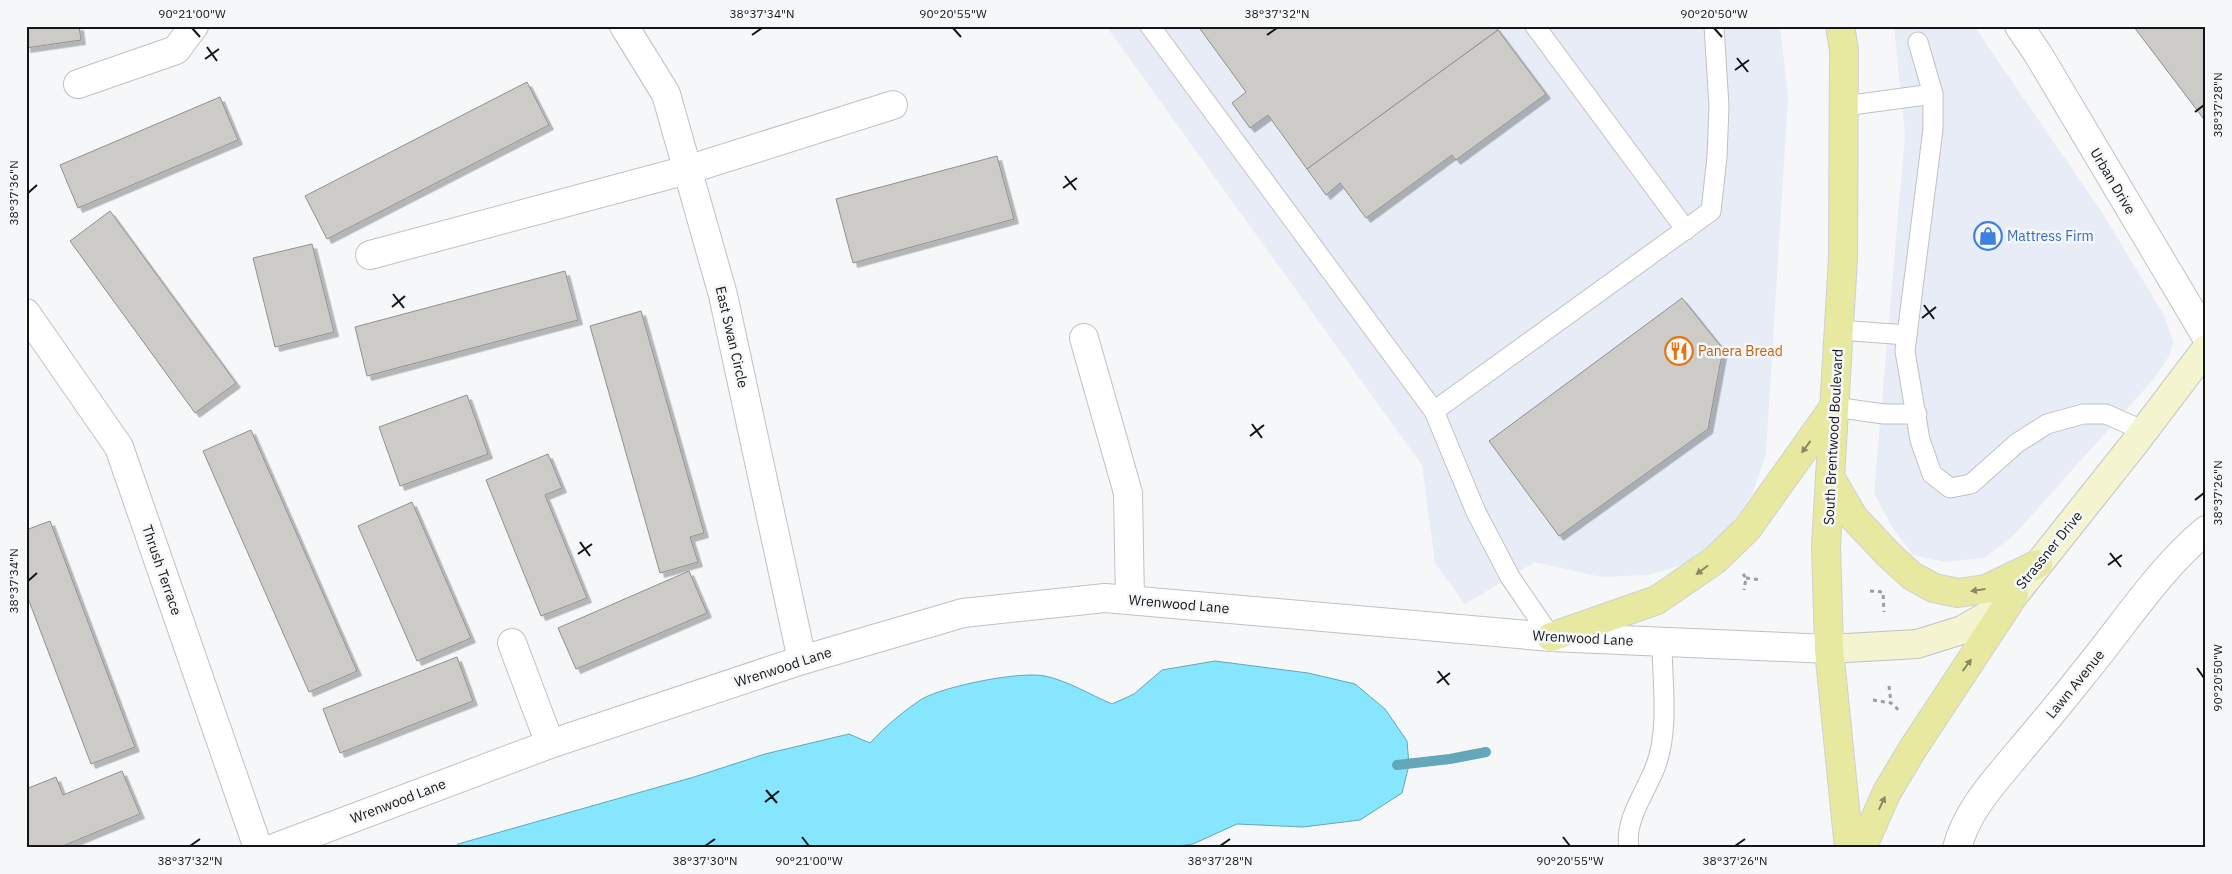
<svg xmlns="http://www.w3.org/2000/svg" width="2232" height="874" viewBox="0 0 2232 874" font-family="'IBM Plex Sans',sans-serif">
  <style>
    .built { fill: #e7ecf6 }
    .water { fill: #85e6fd; stroke: #63a7b8 }
    .lines { fill: none; stroke-linecap: round; stroke-linejoin: round }
    .stream { stroke: #63a7b8; stroke-width: 10 }
    .building { fill: #cdcbc8; stroke: #92908e; filter: url(#shadow) }
    .lane-casing { stroke: #c0c1c3; stroke-width: 21 }
    .street-casing { stroke: #c0c1c3; stroke-width: 30 }
    .secondary-casing { stroke: #c0c1c3; stroke-width: 30 }
    .primary-casing { stroke: #d0d0d0; stroke-width: 30 }
    .path { stroke: #9c9ea0; stroke-width: 3; stroke-dasharray: 4 4; stroke-linecap: butt }
    .lane { stroke: #fff; stroke-width: 19 }
    .street { stroke: #fff; stroke-width: 28 }
    .secondary { stroke: #f4f4d0; stroke-width: 28 }
    .primary { stroke: #e8e9a1; stroke-width: 28 }
    .oneway { fill: #898a62 }
    .ticks { fill: none; stroke: #141516; stroke-width: 2 }
    .labels { text-anchor: middle; stroke-width: 5; stroke-linejoin: round; paint-order: stroke }
    .street-label { font-size: 14px; fill: #141516; stroke: #f5f7f9 }
    .shop-label { font-size: 14px; fill: #366cbe; stroke: #f5f7f9; text-anchor: start }
    .food-label { font-size: 14px; fill: #c56008; stroke: #f5f7f9; text-anchor: start }
    .neatline { fill: none; stroke: #141516; stroke-width: 2 }
    .ticks-label { font-size: 12px; text-anchor: middle; fill: #141516 }
  </style>
  <defs>
    <filter id="shadow"><feDropShadow dx="4.5" dy="4.5" stdDeviation="0" flood-color="#0004"/></filter>
  </defs>
  <rect width="100%" height="100%" fill="#f5f7f9"/>
  <!-- built -->
  <g class="built">
    <path d="M1106 26H1780L1788 97 1766 454 1752 494 1727 531 1685 564 1648 575 1601 577 1535 562 1465 604 1435 563 1422 465Z"/>
    <path d="M1894 26H1974L2103 214 2165 317 2173 342 2169 356 2153 380 2013 536 1984 558 1944 562 1913 555 1892 527 1874 493 1905 135Z"/>
  </g>
  <!-- water -->
  <path class="water" d="M1215 661 1308 673 1355 684 1385 709 1407 741 1409 765 1402 793 1360 820 1303 827 1237 824 1193 844 1161 848H455L458 844 694 777 765 754 849 734 870 743C886 726 902 712 922 699 945 686 1019 671 1045 676 1068 681 1091 695 1112 704L1134 694 1162 670Z"/>
  <g class="lines">
    <!-- stream -->
    <path class="stream" d="M1397 765 1450 759 1486 752"/>
  </g>
  <!-- building -->
  <g class="building">
    <path d="M26 26H79L81 40 26 48Z"/>
    <path d="M1198 26H1495L1498 30 1307 169 1268 115 1250 128 1232 103 1246 92Z"/>
    <path d="M2206 26V122L2134 27Z"/>
    <path d="M1498 30 1546 94 1456 160 1452 155 1366 218 1340 183 1326 195 1307 169Z"/>
    <path d="M527 82 549 125 327 239 305 196Z"/>
    <path d="M220 97 238 140 78 208 60 165Z"/>
    <path d="M997 156 1014 219 853 263 836 199Z"/>
    <path d="M110 211 236 383 195 413 70 241Z"/>
    <path d="M312 244 334 332 275 347 253 258Z"/>
    <path d="M565 271 578 320 367 376 355 327Z"/>
    <path d="M1682 298 1723 349 1708 429 1559 536 1489 441Z"/>
    <path d="M641 311 704 533 690 537 698 562 660 573 590 326Z"/>
    <path d="M467 395 488 454 400 486 379 427Z"/>
    <path d="M251 430 357 671 309 692 203 451Z"/>
    <path d="M548 454 562 488 545 495 587 598 541 616 486 480Z"/>
    <path d="M412 502 471 638 417 661 358 526Z"/>
    <path d="M50 521 135 747 91 764 26 593V530Z"/>
    <path d="M689 571 707 613 576 669 558 628Z"/>
    <path d="M457 657 473 701 340 753 323 709Z"/>
    <path d="M122 771 140 814 58 848H26V789L56 777 63 795Z"/>
  </g>
  <g class="lines">
    <defs>
      <g id="lane">
        <path d="M1150 26 1434 411 1476 512 1510 577 1551 637"/>
        <path d="M1535 26 1686 230"/>
        <path d="M1918 42 1933 94V129L1905 351 1920 440 1932 474 1950 488 1971 484 2017 443 2047 424 2083 414H2106L2144 431"/>
        <path d="M1844 106 1933 94"/>
        <path d="M1839 330 1907 335"/>
        <path d="M1834 407 1884 414H1917"/>
        <path d="M1434 411 1711 211 1717 157 1719 106 1714 26"/>
        <path d="M1629 848C1624 821 1645 793 1655 768 1670 729 1662 683 1662 642"/>
      </g>
      <g id="street">
        <path d="M624 26 666 94 723 295 802 660"/>
        <path d="M2019 26 2038 54 2206 336"/>
        <path d="M78 84 176 50 194 26"/>
        <path d="M370 255 687 170 893 105"/>
        <path d="M26 313 119 447 258 848"/>
        <path d="M1084 338 1128 493 1130 600"/>
        <path d="M512 643 550 744"/>
        <path d="M274 848 550 744 802 660 963 613 1105 598 1551 637 1829 649"/>
        <path d="M1957 848C1967 810 1994 782 2018 753 2040 727 2062 701 2083 674 2123 626 2158 570 2206 530"/>
      </g>
      <path id="secondary" d="M1829 649 1917 644 1962 630 1992 613 2014 595 2134 444 2206 349"/>
      <g id="primary">
        <path d="M1840 26 1844 50 1843 258 1826 545 1829 649 1849 848"/>
        <path d="M1830 477 1854 518 1888 554 1912 576 1934 588 1958 593 1986 589 2038 564"/>
        <path d="M1551 637 1657 600 1715 560 1747 529 1834 407"/>
        <path d="M1862 848 1887 792 1912 750 2014 595"/>
      </g>
    </defs>
    <!-- lane casing -->
    <use href="#lane" class="lane-casing"/>
    <!-- street casing -->
    <use href="#street" class="street-casing"/>
    <!-- secondary casing -->
    <use href="#secondary" class="secondary-casing"/>
    <!-- primary casing -->
    <use href="#primary" class="primary-casing"/>
    <!-- path -->
    <g class="path">
      <path d="M1743 574 1746 578 1744 590"/>
      <path d="M1746 578 1762 580"/>
      <path d="M1870 591 1883 592 1884 612"/>
      <path d="M1889 686 1891 703"/>
      <path d="M1873 700 1891 703 1901 712"/>
    </g>
    <!-- lane -->
    <use href="#lane" class="lane"/>
    <!-- street -->
    <use href="#street" class="street"/>
    <!-- secondary -->
    <use href="#secondary" class="secondary"/>
    <!-- primary -->
    <use href="#primary" class="primary"/>
  </g>
  <!-- one-way arrows -->
  <defs><path id="oneway-solid" d="M-6-.8H1V-3.2L6.5 0L1 3.2V.8H-6Z" transform="scale(1.25)"/></defs>
  <g class="oneway">
    <use href="#oneway-solid" transform="translate(1806 447) rotate(126)"/>
    <use href="#oneway-solid" transform="translate(1702 570) rotate(143)"/>
    <use href="#oneway-solid" transform="translate(1978 590) rotate(172)"/>
    <use href="#oneway-solid" transform="translate(1967 665) rotate(-54)"/>
    <use href="#oneway-solid" transform="translate(1882 803) rotate(-65)"/>
  </g>
  <!-- ticks -->
  <path class="ticks" d="M192 28 200 37M953 28 961 37M1714 28 1722 37M752 35 762 28M1267 35 1277 28M207 47 217 61M1737 58 1748 72M205 59 219 49M1735 70 1749 60M2195 112 2204 105M1065 176 1076 190M1063 188 1077 178M28 193 37 185M393 294 404 308M1924 305 1934 319M392 307 405 296M1922 318 1936 307M1252 424 1262 438M1250 436 1264 425M2195 500 2204 493M580 542 590 556M2110 553 2121 567M578 554 592 544M2108 565 2122 555M28 581 37 573M2197 668 2204 678M1438 671 1449 685M1437 683 1450 673M766 790 777 803M765 802 779 791M802 837 809 846M1563 837 1570 846M190 846 200 839M705 846 715 839M1220 846 1230 839M1735 846 1745 839"/>
  <!-- icons -->
  <defs>
    <symbol id="shop-ring" viewBox="-11 -11 22 22"><circle r="9.5" fill="#f5f7f9" stroke="#3f7fe0" stroke-width="1.5"/><path d="M-5-2.5h2.3a2.7 3.5 0 0 1 5.4 0H5L5.5 6h-11ZM-1.5-2.5h3a1.5 2.3 0 0 0-3 0Z" fill="#3f7fe0"/></symbol>
    <symbol id="restaurant-ring" viewBox="-11 -11 22 22"><circle r="9.5" fill="#f5f7f9" stroke="#e8710a" stroke-width="1.5"/><path d="M-5-6h1v4h1v-4h1v4h1v-4h1v5L-1.5 .5V6h-2V.5L-5-1ZM5-6V6H3V1.5H1.5Q1.5-4 5-6Z" fill="#e8710a"/></symbol>
  </defs>
  <g fill-rule="evenodd">
    <use href="#shop-ring" x="1972" y="220" width="32" height="32"/>
    <use href="#restaurant-ring" x="1663" y="335" width="32" height="32"/>
  </g>
  <g class="labels">
    <!-- street labels -->
    <g class="street-label">
      <text transform="translate(2113 181) rotate(59)" y="5">Urban Drive</text>
      <text transform="translate(732 337) rotate(77)" y="5">East Swan Circle</text>
      <text transform="translate(1833 437) rotate(-87)" y="5">South Brentwood Boulevard</text>
      <text transform="translate(2049 550) rotate(-51)" y="5">Strassner Drive</text>
      <text transform="translate(162 570) rotate(71)" y="5">Thrush Terrace</text>
      <text transform="translate(1179 604) rotate(5)" y="5">Wrenwood Lane</text>
      <text transform="translate(1583 638) rotate(3)" y="5">Wrenwood Lane</text>
      <text transform="translate(783 667) rotate(-18)" y="5">Wrenwood Lane</text>
      <text transform="translate(2075 684) rotate(-51)" y="5">Lawn Avenue</text>
      <text transform="translate(398 801) rotate(-21)" y="5">Wrenwood Lane</text>
    </g>
    <!-- shop labels -->
    <g class="shop-label">
      <text x="2007" y="241">Mattress Firm</text>
    </g>
    <!-- food labels -->
    <g class="food-label">
      <text x="1698" y="356">Panera Bread</text>
    </g>
  </g>
  <!-- border -->
  <rect width="2232" height="874" fill="none" stroke="#f5f7f9" stroke-width="55"/>
  <rect x="28" y="28" width="2176" height="818" class="neatline"/>
  <g class="ticks-label">
    <text x="192" y="18">90°21'00"W</text>
    <text x="762" y="18">38°37'34"N</text>
    <text x="953" y="18">90°20'55"W</text>
    <text x="1277" y="18">38°37'32"N</text>
    <text x="1714" y="18">90°20'50"W</text>
    <text transform="translate(2218 105) rotate(-90)" y="4">38°37'28"N</text>
    <text transform="translate(14 193) rotate(-90)" y="4">38°37'36"N</text>
    <text transform="translate(2218 493) rotate(-90)" y="4">38°37'26"N</text>
    <text transform="translate(14 581) rotate(-90)" y="4">38°37'34"N</text>
    <text transform="translate(2218 678) rotate(-90)" y="4">90°20'50"W</text>
    <text x="190" y="865">38°37'32"N</text>
    <text x="705" y="865">38°37'30"N</text>
    <text x="809" y="865">90°21'00"W</text>
    <text x="1220" y="865">38°37'28"N</text>
    <text x="1570" y="865">90°20'55"W</text>
    <text x="1735" y="865">38°37'26"N</text>
  </g>
</svg>
